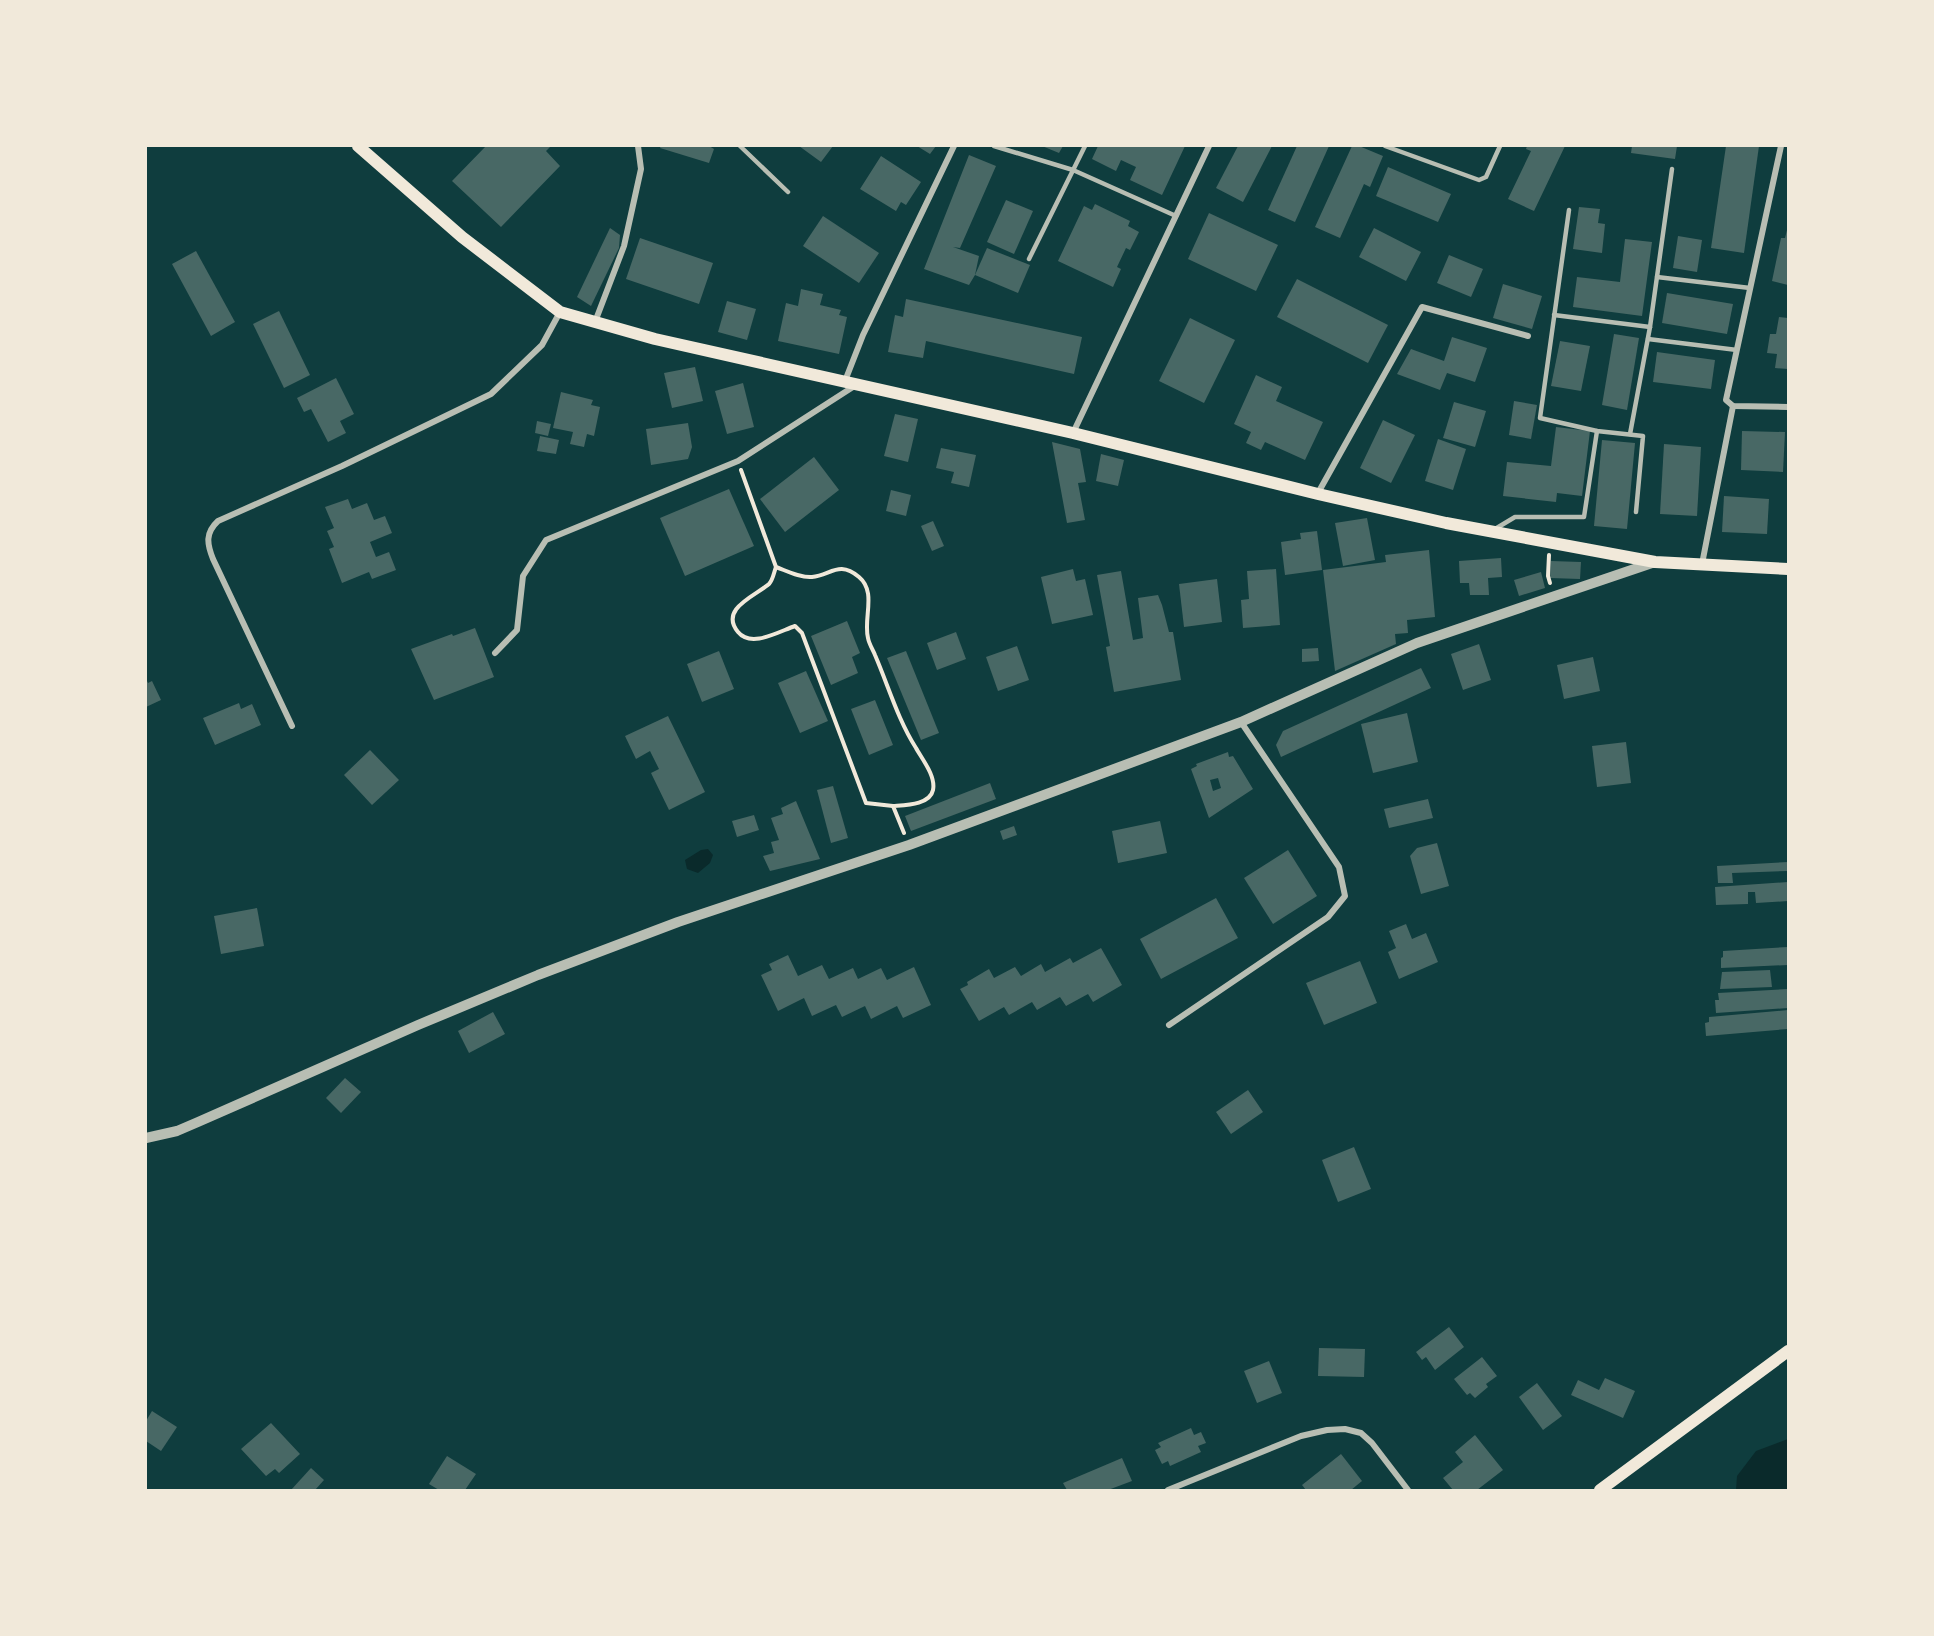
<svg xmlns="http://www.w3.org/2000/svg" width="1934" height="1636" viewBox="0 0 1934 1636" font-family="Barlow,sans-serif">
  <style>
    .water { fill: #0a2a2b }
    .building { fill: #486865; fill-rule: evenodd }
    .lines { fill: none; stroke-linecap: round; stroke-linejoin: round }
    .path { stroke: #f1e9da; stroke-width: 4 }
    .service { stroke: #b8beb3; stroke-width: 4.5 }
    .minor { stroke: #b8beb3; stroke-width: 6 }
    .tertiary { stroke: #b8beb3; stroke-width: 10 }
    .secondary { stroke: #f1e9da; stroke-width: 12 }
  </style>
  <rect width="100%" height="100%" fill="#0f3d3e"/>
  <!-- water -->
  <g class="water">
    <path d="M708 849 713 855 710 863 698 873 687 869 685 860 701 850Z"/>
    <path d="M1788 1439V1490H1736L1737 1476 1756 1451Z"/>
  </g>
  <!-- building -->
  <g class="building">
    <path d="M486 146H551L546 151 560 166 501 227 452 181Z"/>
    <path d="M661 146H709L714 149 709 163 660 148Z"/>
    <path d="M799 146H833L821 162Z"/>
    <path d="M917 146H936L930 154Z"/>
    <path d="M1042 146H1063L1059 153Z"/>
    <path d="M1098 146H1185L1162 195 1130 180 1136 167 1121 160 1116 171 1092 159Z"/>
    <path d="M1238 146H1272L1243 202 1216 188Z"/>
    <path d="M1297 146H1329L1295 222 1268 210Z"/>
    <path d="M1352 146H1359L1383 156 1370 187 1364 184 1340 238 1315 227Z"/>
    <path d="M1527 146H1565L1534 211 1508 199 1531 151 1526 149Z"/>
    <path d="M1632 146H1677L1675 159 1631 153Z"/>
    <path d="M1726 146H1759L1744 253 1711 248Z"/>
    <path d="M969 155 996 166 960 248 953 247 979 256 975 275 969 285 924 269Z"/>
    <path d="M881 156 921 182 906 205 901 202 896 211 860 189Z"/>
    <path d="M1388 167 1451 194 1438 222 1376 196Z"/>
    <path d="M1006 200 1033 211 1014 254 987 242Z"/>
    <path d="M1095 204 1130 221 1128 226 1139 232 1130 250 1126 248 1117 267 1121 269 1113 287 1058 261 1084 206 1092 210Z"/>
    <path d="M1579 207 1600 209 1598 223 1605 224 1602 253 1573 249Z"/>
    <path d="M1209 213 1278 245 1256 291 1188 259Z"/>
    <path d="M823 216 879 253 859 283 803 246Z"/>
    <path d="M1788 226V285L1772 281 1781 238H1785Z"/>
    <path d="M610 228 620 235 619 248 591 306 577 297Z"/>
    <path d="M1374 228 1421 252 1406 281 1359 257Z"/>
    <path d="M1678 236 1702 240 1697 272 1673 268Z"/>
    <path d="M640 238 713 263 699 304 626 279Z"/>
    <path d="M1625 239 1652 242 1642 316 1573 307 1577 277 1620 282Z"/>
    <path d="M987 248 1030 265 1018 293 975 275Z"/>
    <path d="M196 251 235 322 211 336 172 264Z"/>
    <path d="M1449 255 1483 269 1471 297 1437 283Z"/>
    <path d="M1297 279 1388 325 1368 363 1277 317Z"/>
    <path d="M1503 284 1542 296 1532 329 1493 318Z"/>
    <path d="M801 289 823 294 820 305 841 310 839 315 847 317 839 354 778 341 786 303 798 306Z"/>
    <path d="M1667 293 1733 304 1727 334 1662 323Z"/>
    <path d="M906 299 1082 337 1074 374 926 341 923 358 888 352 895 315 903 317Z"/>
    <path d="M727 301 756 309 747 340 718 332Z"/>
    <path d="M279 311 310 375 284 388 253 324Z"/>
    <path d="M1779 317 1788 318V369L1775 368 1777 354 1767 353 1770 334H1776Z"/>
    <path d="M1190 318 1235 340 1204 403 1159 381Z"/>
    <path d="M1614 334 1639 338 1627 410 1602 405Z"/>
    <path d="M1452 337 1487 348 1475 382 1447 373 1440 390 1397 374 1411 349 1444 361Z"/>
    <path d="M1560 341 1590 346 1581 391 1551 386Z"/>
    <path d="M1657 352 1715 360 1711 389 1653 382Z"/>
    <path d="M695 367 703 401 672 408 664 373Z"/>
    <path d="M1256 375 1282 387 1276 401 1323 422 1305 460 1265 442 1261 450 1246 443 1251 432 1234 424Z"/>
    <path d="M336 378 354 414 340 421 346 433 328 442 311 409 304 412 297 398Z"/>
    <path d="M743 383 754 427 727 434 715 391Z"/>
    <path d="M561 392 593 400 591 405 600 407 594 436 587 434 584 447 570 444 573 432 553 428Z"/>
    <path d="M1514 401 1537 405 1531 439 1509 435Z"/>
    <path d="M1454 402 1486 411 1475 447 1443 438Z"/>
    <path d="M895 414 918 419 908 462 884 456Z"/>
    <path d="M1383 420 1415 435 1391 483 1360 468Z"/>
    <path d="M537 421 551 424 548 436 535 433Z"/>
    <path d="M688 423 692 447 688 459 651 465 646 429Z"/>
    <path d="M1556 427 1590 431 1582 496 1557 493 1556 502 1503 496 1507 462 1551 466Z"/>
    <path d="M1742 431 1785 432 1783 472 1741 470Z"/>
    <path d="M540 436 559 440 556 454 537 451Z"/>
    <path d="M1438 439 1466 449 1453 490 1425 481Z"/>
    <path d="M1602 440 1635 443 1627 529 1594 526Z"/>
    <path d="M1052 442 1080 449 1086 482 1078 483 1085 520 1067 523Z"/>
    <path d="M1664 444 1701 447 1697 516 1660 514Z"/>
    <path d="M941 448 976 455 969 487 951 483 954 472 936 468Z"/>
    <path d="M1101 454 1124 460 1118 486 1096 481Z"/>
    <path d="M814 457 839 490 785 532 760 499Z"/>
    <path d="M729 489 754 546 685 576 660 518Z"/>
    <path d="M891 490 911 495 906 516 886 511Z"/>
    <path d="M1724 496 1769 499 1767 534 1722 532Z"/>
    <path d="M348 499 352 509 367 503 374 520 385 516 392 533 370 542 376 557 389 552 396 570 372 579 369 572 342 583 329 549 334 547 327 531 334 528 325 507Z"/>
    <path d="M1367 518 1375 560 1343 566 1335 523Z"/>
    <path d="M933 521 944 546 932 551 921 526Z"/>
    <path d="M1317 531 1322 570 1285 575 1281 542 1301 539 1300 533Z"/>
    <path d="M1429 550 1435 617 1407 620 1408 633 1395 634 1396 644 1335 671 1323 570 1386 562 1385 555Z"/>
    <path d="M1501 558 1502 577 1488 578 1489 595H1470L1469 583H1460L1459 561Z"/>
    <path d="M1551 561 1581 562 1580 579 1550 578Z"/>
    <path d="M1073 569 1076 581 1085 579 1093 615 1052 624 1041 577Z"/>
    <path d="M1276 569 1280 625 1243 628 1241 600 1249 599 1247 571Z"/>
    <path d="M1121 571 1133 640 1143 638 1138 598 1158 595 1162 605 1169 632H1173L1181 680 1114 692 1106 647 1110 646 1097 575Z"/>
    <path d="M1541 572 1545 588 1519 596 1514 580Z"/>
    <path d="M1217 579 1222 622 1184 627 1179 584Z"/>
    <path d="M847 621 860 653 852 657 858 673 831 685 811 636Z"/>
    <path d="M475 628 494 677 434 700 411 649 452 634 453 636Z"/>
    <path d="M956 632 966 659 937 670 927 643Z"/>
    <path d="M1479 644 1491 680 1463 690 1451 654Z"/>
    <path d="M1017 646 1029 680 998 691 986 657Z"/>
    <path d="M1318 648 1319 661 1302 662V649Z"/>
    <path d="M719 651 734 689 702 702 687 664Z"/>
    <path d="M906 651 939 733 921 740 887 658Z"/>
    <path d="M1593 657 1600 691 1564 699 1557 665Z"/>
    <path d="M1421 668 1431 688 1281 757 1276 745 1283 731Z"/>
    <path d="M806 671 828 721 800 733 778 683Z"/>
    <path d="M146 679 148 683 152 681 161 700 146 707Z"/>
    <path d="M875 700 893 745 869 755 851 709Z"/>
    <path d="M239 703 241 709 252 704 261 725 215 745 203 718Z"/>
    <path d="M1407 713 1418 762 1373 773 1361 724Z"/>
    <path d="M668 716 705 792 669 810 651 773 659 769 650 751 636 759 625 736Z"/>
    <path d="M1626 742 1631 783 1597 787 1592 746Z"/>
    <path d="M370 750 399 780 372 805 344 775Z"/>
    <path d="M1228 752 1229 757 1233 756 1253 789 1209 818 1191 769 1197 766 1196 764ZM1218 778 1221 788 1213 791 1210 780Z"/>
    <path d="M990 783 996 799 911 831 905 816Z"/>
    <path d="M833 786 848 838 831 843 817 790Z"/>
    <path d="M1428 799 1433 818 1389 828 1384 809Z"/>
    <path d="M796 801 820 859 770 871 763 856 774 853 771 842 779 840 771 818 783 814 781 808Z"/>
    <path d="M754 815 759 830 737 837 732 821Z"/>
    <path d="M1160 821 1167 853 1118 863 1112 831Z"/>
    <path d="M1014 826 1017 835 1003 840 1000 831Z"/>
    <path d="M1437 843 1449 886 1421 894 1410 856 1417 848Z"/>
    <path d="M1288 850 1317 896 1273 924 1244 878Z"/>
    <path d="M1788 862V871L1732 873 1733 883H1718L1717 866Z"/>
    <path d="M1788 882V901L1756 903 1755 892H1748V904L1716 905 1715 887Z"/>
    <path d="M1216 898 1238 938 1161 979 1140 939Z"/>
    <path d="M257 908 264 946 221 954 214 916Z"/>
    <path d="M1406 924 1412 939 1426 933 1438 962 1399 979 1388 952 1396 948 1389 931Z"/>
    <path d="M1788 947V965L1721 968V958L1723 957V951Z"/>
    <path d="M1101 948 1122 985 1093 1002 1088 994 1066 1006 1060 997 1037 1010 1032 1002 1009 1015 1004 1007 979 1021 960 989 968 985 967 982 989 969 994 978 1015 967 1021 976 1041 964 1045 972 1070 958 1073 963Z"/>
    <path d="M788 955 798 976 822 965 829 979 853 968 858 979 881 968 887 980 914 967 931 1005 903 1018 897 1006 871 1019 865 1006 842 1017 836 1005 812 1016 804 998 778 1011 761 975 772 970 769 964Z"/>
    <path d="M1360 961 1377 1003 1324 1025 1306 983Z"/>
    <path d="M1770 970 1772 987 1720 989 1722 972Z"/>
    <path d="M1788 989V1008L1716 1013 1715 1000H1719L1718 993Z"/>
    <path d="M1788 1010V1029L1706 1036 1705 1023 1709 1022V1017Z"/>
    <path d="M493 1012 505 1034 469 1053 458 1031Z"/>
    <path d="M345 1078 361 1092 341 1113 326 1098Z"/>
    <path d="M1248 1090 1263 1112 1231 1134 1216 1112Z"/>
    <path d="M1354 1147 1371 1189 1338 1202 1322 1160Z"/>
    <path d="M1449 1327 1464 1347 1435 1370 1426 1357 1422 1360 1416 1352Z"/>
    <path d="M1319 1348 1365 1349 1364 1377 1318 1376Z"/>
    <path d="M1482 1357 1497 1376 1486 1384 1488 1387 1475 1398 1470 1393 1467 1395 1454 1379Z"/>
    <path d="M1269 1361 1282 1393 1257 1403 1244 1371Z"/>
    <path d="M1605 1378 1635 1391 1623 1418 1571 1395 1578 1380 1599 1390Z"/>
    <path d="M1537 1383 1562 1416 1543 1430 1519 1397Z"/>
    <path d="M152 1411 177 1427 161 1451 146 1441V1421Z"/>
    <path d="M271 1423 300 1454 279 1473 275 1469 266 1476 241 1449Z"/>
    <path d="M1191 1428 1194 1435 1201 1432 1206 1443 1198 1446 1201 1452 1170 1466 1168 1461 1162 1464 1155 1450 1161 1447 1158 1443Z"/>
    <path d="M1475 1435 1503 1470 1477 1490H1453L1443 1478 1463 1462 1455 1452Z"/>
    <path d="M1341 1454 1362 1481 1351 1490H1306L1302 1485Z"/>
    <path d="M447 1456 476 1474 465 1490H439L429 1484Z"/>
    <path d="M1122 1458 1132 1481 1108 1490H1067L1063 1483Z"/>
    <path d="M311 1468 324 1480 315 1490H291Z"/>
  </g>
  <g class="lines">
    <!-- path -->
    <g class="path">
      <path d="M741 470 776 567C787 571 800 578 812 577 831 575 839 560 859 577 877 592 863 618 868 638 869 644 873 650 875 655 888 685 898 720 916 748 922 759 936 776 933 790 930 805 905 805 893 806L904 833"/>
      <path d="M1549 555 1548 576 1550 583"/>
      <path d="M776 567C774 572 773 580 769 584 755 596 719 609 738 632 751 648 778 632 795 626L802 633 866 803 893 806"/>
    </g>
    <!-- service -->
    <g class="service">
      <path d="M740 146 788 192"/>
      <path d="M994 146 1073 170 1176 216"/>
      <path d="M1385 146 1479 180 1486 177 1500 146"/>
      <path d="M1569 210 1540 418 1597 431 1643 436 1636 512"/>
      <path d="M1029 259 1085 146"/>
      <path d="M1657 277 1750 288"/>
      <path d="M1554 315 1650 327"/>
      <path d="M1648 339 1737 350"/>
      <path d="M1630 434 1650 327 1672 169"/>
      <path d="M1495 529 1515 517H1584L1597 431"/>
    </g>
    <!-- minor -->
    <g class="minor">
      <path d="M1781 146 1726 400 1733 406 1788 407"/>
      <path d="M595 322 624 246 641 169 638 146"/>
      <path d="M845 381 863 335 954 146"/>
      <path d="M1073 433 1209 146"/>
      <path d="M1318 493 1422 307 1528 336"/>
      <path d="M1702 564 1733 406"/>
      <path d="M495 653 517 630 523 576 546 540 738 461 856 385"/>
      <path d="M292 726 213 559C207 544 205 533 218 521L342 466 491 394 542 345 560 312"/>
      <path d="M1169 1025 1328 917 1345 896 1339 867 1241 722"/>
      <path d="M1168 1490 1301 1436 1327 1430 1345 1429 1361 1433 1372 1443 1408 1490"/>
    </g>
    <!-- tertiary -->
    <path class="tertiary" d="M146 1138 177 1131 198 1122 418 1025 538 975 678 922 909 845 1241 722 1417 643 1655 562"/>
    <!-- secondary -->
    <g class="secondary">
      <path d="M358 146 462 237 560 312 655 339 1073 433 1318 494 1446 523 1655 562 1788 569"/>
      <path d="M1600 1490 1788 1351"/>
    </g>
  </g>
  <!-- border -->
  <rect width="1934" height="1636" fill="none" stroke="#f1e9da" stroke-width="294"/>
</svg>
